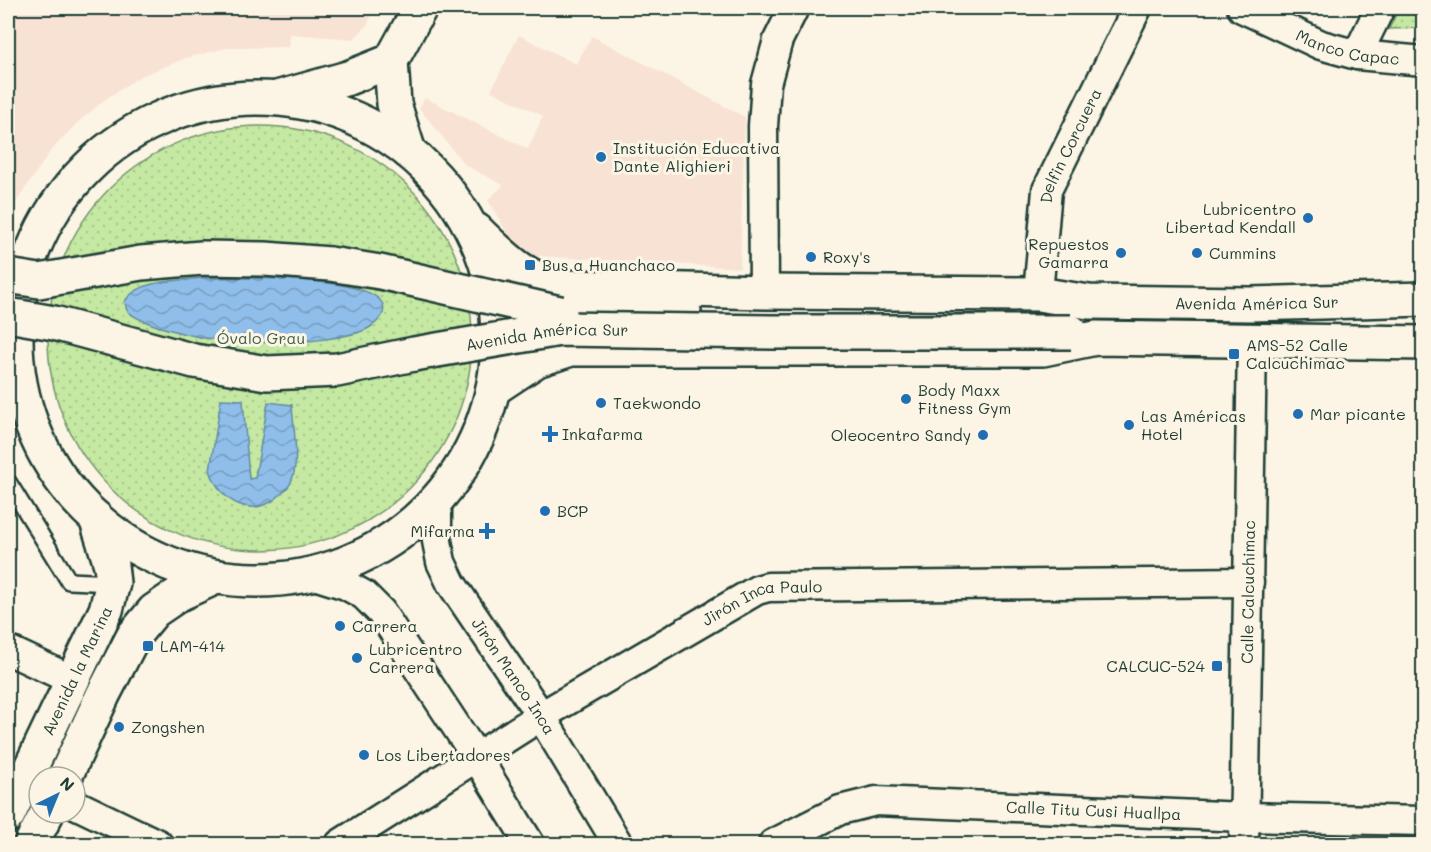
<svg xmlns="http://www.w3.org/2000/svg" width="1431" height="852" viewBox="0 0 1431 852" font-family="Mali,sans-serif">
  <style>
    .built { fill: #f8e2d4 }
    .grass { fill: url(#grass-dots); stroke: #72936b; stroke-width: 1.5 }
    .water { fill: url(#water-waves); stroke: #638aa1; stroke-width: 1.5 }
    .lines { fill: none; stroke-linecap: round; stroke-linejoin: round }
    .service-casing { stroke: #1f3d34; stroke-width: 20 }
    .minor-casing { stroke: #1f3d34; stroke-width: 33 }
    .secondary-casing { stroke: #1f3d34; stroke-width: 38 }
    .primary-casing { stroke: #1f3d34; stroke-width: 38 }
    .service { stroke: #fcf5e5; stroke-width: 15 }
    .minor { stroke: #fcf5e5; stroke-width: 28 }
    .secondary { stroke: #fcf5e5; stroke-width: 33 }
    .primary { stroke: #fcf5e5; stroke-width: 33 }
    .primary-bridge-casing { stroke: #1f3d34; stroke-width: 38; stroke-linecap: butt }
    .primary-bridge { stroke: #fcf5e5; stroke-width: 33 }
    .poi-dot { fill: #1f6fb2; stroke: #fcf5e5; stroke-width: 2 }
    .labels { text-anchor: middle; stroke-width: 6; stroke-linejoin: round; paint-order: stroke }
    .street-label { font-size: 16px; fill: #1f3d34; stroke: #fcf5e5 }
    .poi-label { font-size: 16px; fill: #1f3d34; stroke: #fcf5e5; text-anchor: start }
    .park-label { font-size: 16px; fill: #405f4a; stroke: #fcf5e5 }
  </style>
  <defs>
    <pattern id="grass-dots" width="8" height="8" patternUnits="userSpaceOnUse" patternTransform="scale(1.5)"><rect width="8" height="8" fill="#c5e9a2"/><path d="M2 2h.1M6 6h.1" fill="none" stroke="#a9c98c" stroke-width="1.8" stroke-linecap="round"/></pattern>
    <pattern id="water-waves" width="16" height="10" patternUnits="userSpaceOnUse" patternTransform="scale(1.5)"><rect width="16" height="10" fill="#90beea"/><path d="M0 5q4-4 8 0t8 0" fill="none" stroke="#759cbe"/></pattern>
  </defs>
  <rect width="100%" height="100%" fill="#fcf5e5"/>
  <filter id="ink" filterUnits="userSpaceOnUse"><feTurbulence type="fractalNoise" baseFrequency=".0167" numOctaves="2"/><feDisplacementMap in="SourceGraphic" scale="12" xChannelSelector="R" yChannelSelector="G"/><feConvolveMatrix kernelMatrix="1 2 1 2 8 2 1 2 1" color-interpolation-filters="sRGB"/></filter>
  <g filter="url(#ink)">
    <!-- built -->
    <g class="built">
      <path d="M8 8H375L367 25 354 39 290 34 289 47 226 48 186 58 139 77 107 98 77 123 50 152 8 214Z"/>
      <path d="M519 35 576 64 592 36 745 117 740 268 520 255 488 200 503 185 465 165 419 108 425 98 528 149 543 116 491 91Z"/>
    </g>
    <!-- grass -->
    <g class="grass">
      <path d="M1399 8H1423V28L1389 29Z"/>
      <circle cx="260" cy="338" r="212"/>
    </g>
    <!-- water -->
    <g class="water">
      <path d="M202 278C226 278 396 273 383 313 381 319 373 326 367 329 348 338 299 343 277 343 254 342 227 341 204 338 188 335 136 323 127 310 125 307 126 304 125 301 139 279 178 281 202 278Z"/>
      <path d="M221 399 243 400 249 479 255 478 268 402 292 405C293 427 301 464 290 484 288 488 284 491 281 494 254 521 220 503 210 470Z"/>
    </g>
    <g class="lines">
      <defs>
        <path id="service" d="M8 482 69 581 113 583"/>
        <g id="minor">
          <path id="s1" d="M1242 8 1321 45 1357 55 1424 61"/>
          <path d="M1357 55 1380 8"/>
          <path d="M764 292 763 126 766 84 778 40 794 8"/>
          <path id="s2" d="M1038 294 1047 190 1137 8"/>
          <path id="s3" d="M437 500V541L441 562 451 583 541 716 618 844"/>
          <path d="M311 574 346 585 364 595 381 612 477 758 530 844"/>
          <path d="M8 650 72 680"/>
          <path d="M75 804 158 844"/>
          <path id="s4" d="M340 844 541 716 757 590 768 587 1249 582"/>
          <path id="s5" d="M773 844 840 810 876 801 1244 817 1424 821"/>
          <path id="s6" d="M1244 844 1252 339"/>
        </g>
        <g id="secondary">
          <path d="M277 98 348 78 391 61"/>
          <path d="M409 152 394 104 391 61 420 8"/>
        </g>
        <g id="primary">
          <circle cx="257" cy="339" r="241"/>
          <path id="s7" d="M476 230C504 257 529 284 570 287L764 292 1038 294 1089 302 1250 304 1424 299"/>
          <path d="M560 313 684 312"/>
          <path d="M493 389 537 360 571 349H1043L1096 338 1424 343"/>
          <path d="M65 777 103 695 134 635 154 611 179 594 216 577"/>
          <path id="s8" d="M8 815 106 610 113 583 111 565 96 518"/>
          <path d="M31 844 47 813"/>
        </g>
      </defs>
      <!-- service casing -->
      <use href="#service" class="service-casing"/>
      <!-- minor casing -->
      <use href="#minor" class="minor-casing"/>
      <!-- secondary casing -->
      <use href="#secondary" class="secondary-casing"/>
      <!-- primary casing -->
      <use href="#primary" class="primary-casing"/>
      <!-- service -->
      <use href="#service" class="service"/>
      <!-- minor -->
      <use href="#minor" class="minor"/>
      <!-- secondary -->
      <use href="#secondary" class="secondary"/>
      <!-- primary -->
      <use href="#primary" class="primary"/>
      <defs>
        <g id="primary-bridge">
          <path d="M8 276 39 281 141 263 202 258 265 259 330 264 380 272 560 313"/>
          <path id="s9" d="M8 315 54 323 194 361 267 373 337 370 414 354 560 329 772 332H1071"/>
        </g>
      </defs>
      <!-- primary-bridge casing -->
      <use href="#primary-bridge" class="primary-bridge-casing"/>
      <!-- primary-bridge -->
      <use href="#primary-bridge" class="primary-bridge"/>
    </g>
  </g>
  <!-- markers -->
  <g class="poi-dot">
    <circle cx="601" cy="157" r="6"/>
    <circle cx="1308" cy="218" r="6"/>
    <circle cx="1121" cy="253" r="6"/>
    <circle cx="1197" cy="253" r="6"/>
    <circle cx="811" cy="257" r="6"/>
    <rect x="524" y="259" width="12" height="12" rx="3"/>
    <rect x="1228" y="348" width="12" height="12" rx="3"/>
    <circle cx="906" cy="399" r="6"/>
    <circle cx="601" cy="403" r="6"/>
    <circle cx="1298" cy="414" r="6"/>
    <circle cx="1129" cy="425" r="6"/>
    <path d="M547 425h6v6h6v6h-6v6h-6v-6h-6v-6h6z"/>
    <circle cx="983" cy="435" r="6"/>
    <circle cx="545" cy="511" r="6"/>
    <path d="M484 522h6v6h6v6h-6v6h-6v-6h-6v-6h6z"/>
    <circle cx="340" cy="626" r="6"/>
    <rect x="142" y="640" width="12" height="12" rx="3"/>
    <circle cx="357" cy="658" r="6"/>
    <rect x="1211" y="660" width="12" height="12" rx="3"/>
    <circle cx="119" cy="727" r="6"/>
    <circle cx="364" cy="755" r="6"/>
  </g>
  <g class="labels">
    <!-- street labels -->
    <g class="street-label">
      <text dy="6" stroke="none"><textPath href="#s1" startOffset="114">Manco Capac</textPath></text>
      <text dy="6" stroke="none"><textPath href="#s2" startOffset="154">Delfin Corcuera</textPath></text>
      <text dy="6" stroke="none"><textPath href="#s7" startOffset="800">Avenida América Sur</textPath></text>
      <text dy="6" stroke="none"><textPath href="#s9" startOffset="549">Avenida América Sur</textPath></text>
      <text dy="6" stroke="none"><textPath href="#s6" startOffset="252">Calle Calcuchimac</textPath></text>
      <text dy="6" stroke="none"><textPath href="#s4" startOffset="490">Jirón Inca Paulo</textPath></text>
      <text dy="6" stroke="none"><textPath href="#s8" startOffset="160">Avenida la Marina</textPath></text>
      <text dy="6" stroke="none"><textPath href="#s3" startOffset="198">Jirón Manco Inca</textPath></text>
      <text dy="6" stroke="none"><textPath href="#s5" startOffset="330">Calle Titu Cusi Huallpa</textPath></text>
    </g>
    <!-- poi labels -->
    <g class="poi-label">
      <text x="613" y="154">Institución Educativa<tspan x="613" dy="18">Dante Alighieri</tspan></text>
      <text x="1296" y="215" text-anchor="end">Lubricentro<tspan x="1296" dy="18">Libertad Kendall</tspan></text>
      <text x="1109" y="250" text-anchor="end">Repuestos<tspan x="1109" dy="18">Gamarra</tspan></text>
      <text x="1209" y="259">Cummins</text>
      <text x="823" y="263">Roxy's</text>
      <text x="542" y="271">Bus a Huanchaco</text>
      <text x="1246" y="351">AMS-52 Calle<tspan x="1246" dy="18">Calcuchimac</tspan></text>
      <text x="918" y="396">Body Maxx<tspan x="918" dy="18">Fitness Gym</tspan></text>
      <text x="613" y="409">Taekwondo</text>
      <text x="1310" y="420">Mar picante</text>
      <text x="1141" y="422">Las Américas<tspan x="1141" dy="18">Hotel</tspan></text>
      <text x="562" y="440">Inkafarma</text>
      <text x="971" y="441" text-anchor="end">Oleocentro Sandy</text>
      <text x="557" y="517">BCP</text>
      <text x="475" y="537" text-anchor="end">Mifarma</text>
      <text x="352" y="632">Carrera</text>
      <text x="160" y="652">LAM-414</text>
      <text x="369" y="655">Lubricentro<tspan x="369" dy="18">Carrera</tspan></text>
      <text x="1205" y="672" text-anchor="end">CALCUC-524</text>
      <text x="131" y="733">Zongshen</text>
      <text x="376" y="761">Los Libertadores</text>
    </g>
    <!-- park labels -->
    <g class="park-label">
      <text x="261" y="344">Óvalo Grau</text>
    </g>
  </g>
  <!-- margin -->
  <rect width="1431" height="852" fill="none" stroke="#fcf5e5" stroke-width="30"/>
  <rect x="15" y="15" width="1401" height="822" fill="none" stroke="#1f3d34" stroke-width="2" filter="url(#ink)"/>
  <!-- north arrow -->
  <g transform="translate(57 795) rotate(43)"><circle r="28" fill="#fcf5e5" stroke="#a4ab9e" stroke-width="1.5"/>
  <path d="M0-4.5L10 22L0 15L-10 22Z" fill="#1f6fb2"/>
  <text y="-9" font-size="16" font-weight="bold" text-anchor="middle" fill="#1f3d34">N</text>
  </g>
</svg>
